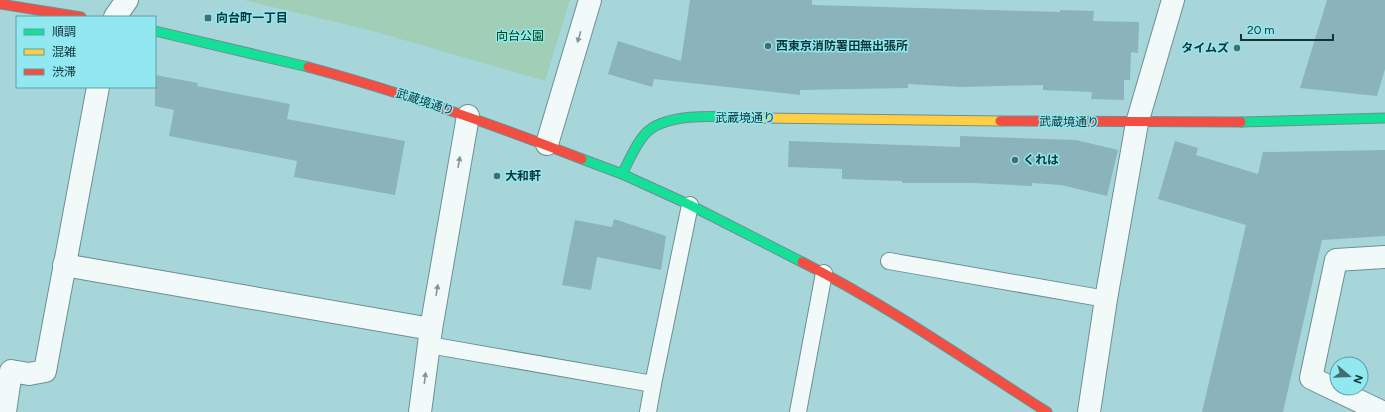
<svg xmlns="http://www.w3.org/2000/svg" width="1385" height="412" viewBox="0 0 1385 412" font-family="Figtree,'Noto Sans JP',sans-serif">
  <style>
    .green { fill: #a0ceb6 }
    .building { fill: #8ab3bb }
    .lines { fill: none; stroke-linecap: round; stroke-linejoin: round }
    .lane-casing { stroke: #6d8f92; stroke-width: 18 }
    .street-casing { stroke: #6d8f92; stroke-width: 24 }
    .fast-casing { stroke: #6d8f92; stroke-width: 11 }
    .slow-casing { stroke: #6d8f92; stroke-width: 11 }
    .jam-casing { stroke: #6d8f92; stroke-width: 11 }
    .lane { stroke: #f2f9f9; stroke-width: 16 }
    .street { stroke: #f2f9f9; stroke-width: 22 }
    .fast { stroke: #16e098; stroke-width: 9 }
    .slow { stroke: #ffcf43; stroke-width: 9 }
    .jam { stroke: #f24e42; stroke-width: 9 }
    .oneway { fill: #809798 }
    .poi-dot { fill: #446d71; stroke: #91e8f0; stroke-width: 1.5 }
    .labels { text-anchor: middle; stroke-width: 3; stroke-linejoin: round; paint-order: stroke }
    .poi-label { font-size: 12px; font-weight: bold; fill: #0f3538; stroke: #91e8f0; text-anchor: start }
    .park-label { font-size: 12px; fill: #014305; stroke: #91e8f0 }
    .street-label { font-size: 12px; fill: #0f3538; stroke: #91e8f0 }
  </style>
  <rect width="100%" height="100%" fill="#a7d6da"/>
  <!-- green -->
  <path class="green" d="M244 0H570L545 81 373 31Z"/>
  <!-- building -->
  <g class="building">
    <path d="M690 0H812V5L1060 12V10L1094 11 1093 21 1139 22 1138 53 1131 52 1130 80H1124V100L1091 99 1092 92 1043 90V85L962 87 908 84V88L800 90V95L654 79 652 87 608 74 618 41 681 61Z"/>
    <path d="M1327 0H1385V69L1377 96 1300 88Z"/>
    <path d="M155 75 198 83 197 86 290 104 287 119 405 141 395 195 294 177 297 161 169 136 174 110 155 106Z"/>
    <path d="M960 136 1076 140 1118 150 1107 196 1061 185 1032 183V186L973 183H902V181L842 179V169L788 167 789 141 960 147Z"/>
    <path d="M1175 141 1198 148 1196 155 1258 174 1263 152 1385 150V236L1322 240 1283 412H1202L1246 225 1158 199Z"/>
    <path d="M614 219 666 236 661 270 597 257 591 290 562 285 575 220 612 227Z"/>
  </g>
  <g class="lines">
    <defs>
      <g id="lane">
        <path d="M889 261 1106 299"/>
        <path d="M429 345 653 384"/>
        <path d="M648 412 653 384 690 205"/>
        <path d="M798 412 824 273"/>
      </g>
      <g id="street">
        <path d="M115 17 127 0"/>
        <path d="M547 144 590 0"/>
        <path d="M64 265 431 329"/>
        <path d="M5 412 11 371 29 374 45 371 98 87"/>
        <path d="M420 412 431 329 468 116"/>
        <path d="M1089 412 1106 299 1137 123 1173 0"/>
        <path d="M1382 412 1311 378 1336 260 1385 257"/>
      </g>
      <g id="fast">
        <path d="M155 31 308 67"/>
        <path d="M1241 122 1385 118"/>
        <path d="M582 159 622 174C629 161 635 145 645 134 666 110 728 117 757 118"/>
        <path d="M622 174 690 205 802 262"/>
      </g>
      <path id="slow" d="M757 118 1000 121"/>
      <g id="jam">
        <path d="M0 4 81 17"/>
        <path d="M308 67C401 92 492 124 582 159"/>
        <path d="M1000 121 1241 122"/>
        <path d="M802 262C887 305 967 361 1047 412"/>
      </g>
    </defs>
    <!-- lane casing -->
    <use href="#lane" class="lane-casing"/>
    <!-- street casing -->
    <use href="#street" class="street-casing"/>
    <!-- fast casing -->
    <use href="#fast" class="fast-casing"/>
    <!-- slow casing -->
    <use href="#slow" class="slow-casing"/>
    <!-- jam casing -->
    <use href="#jam" class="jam-casing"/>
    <!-- lane -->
    <use href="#lane" class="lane"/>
    <!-- street -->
    <use href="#street" class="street"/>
    <!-- fast -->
    <use href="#fast" class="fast"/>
    <!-- slow -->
    <use href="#slow" class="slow"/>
    <!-- jam -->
    <use href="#jam" class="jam"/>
  </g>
  <!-- one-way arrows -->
  <defs><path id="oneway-solid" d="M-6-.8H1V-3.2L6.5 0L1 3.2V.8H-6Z"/></defs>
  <g class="oneway">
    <use href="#oneway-solid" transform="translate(579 37) rotate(107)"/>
    <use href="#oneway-solid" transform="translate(459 162) rotate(-80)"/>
    <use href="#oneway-solid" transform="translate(437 290) rotate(-80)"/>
    <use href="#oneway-solid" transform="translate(425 378) rotate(-83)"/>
  </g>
  <!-- markers -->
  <g class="poi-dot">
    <rect x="204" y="14" width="8" height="8" rx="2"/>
    <circle cx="768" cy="46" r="4"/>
    <circle cx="1237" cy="48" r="4"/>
    <circle cx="1015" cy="160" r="4"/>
    <circle cx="497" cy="176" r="4"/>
  </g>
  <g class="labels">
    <!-- poi labels -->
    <g class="poi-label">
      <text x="216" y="22">向台町一丁目</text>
      <text x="776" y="50">西東京消防署田無出張所</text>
      <text x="1229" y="52" text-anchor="end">タイムズ</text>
      <text x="1023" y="164">くれは</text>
      <text x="505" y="180">大和軒</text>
    </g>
    <!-- park labels -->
    <g class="park-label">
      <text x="520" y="40">向台公園</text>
    </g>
    <!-- street labels -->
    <g class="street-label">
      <text transform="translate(425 102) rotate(18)" y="4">武蔵境通り</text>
      <text x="745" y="122">武蔵境通り</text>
      <text transform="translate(1069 122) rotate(1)" y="4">武蔵境通り</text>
    </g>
  </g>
  <!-- legend -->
  <rect x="16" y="16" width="140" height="72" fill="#91e8f0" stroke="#5da0a6"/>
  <rect x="24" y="29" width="20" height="6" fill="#16e098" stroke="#5da0a6"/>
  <text x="52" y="36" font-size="12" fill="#0f3538">順調</text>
  <rect x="24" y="49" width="20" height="6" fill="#ffcf43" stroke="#5da0a6"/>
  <text x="52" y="56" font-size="12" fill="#0f3538">混雑</text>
  <rect x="24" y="69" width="20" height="6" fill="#f24e42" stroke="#5da0a6"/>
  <text x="52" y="76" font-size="12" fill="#0f3538">渋滞</text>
  <!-- north arrow -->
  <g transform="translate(1349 376) rotate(109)"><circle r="19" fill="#91e8f0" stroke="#5da0a6"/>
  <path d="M0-3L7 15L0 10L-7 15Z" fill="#446d71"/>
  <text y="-6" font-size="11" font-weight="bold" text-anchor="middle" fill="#0f3538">N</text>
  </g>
  <!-- scale -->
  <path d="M1241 34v6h92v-6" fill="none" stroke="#0f3538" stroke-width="2"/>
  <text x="1247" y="34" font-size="12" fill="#0f3538" stroke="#91e8f0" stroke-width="3" paint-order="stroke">20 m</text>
</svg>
